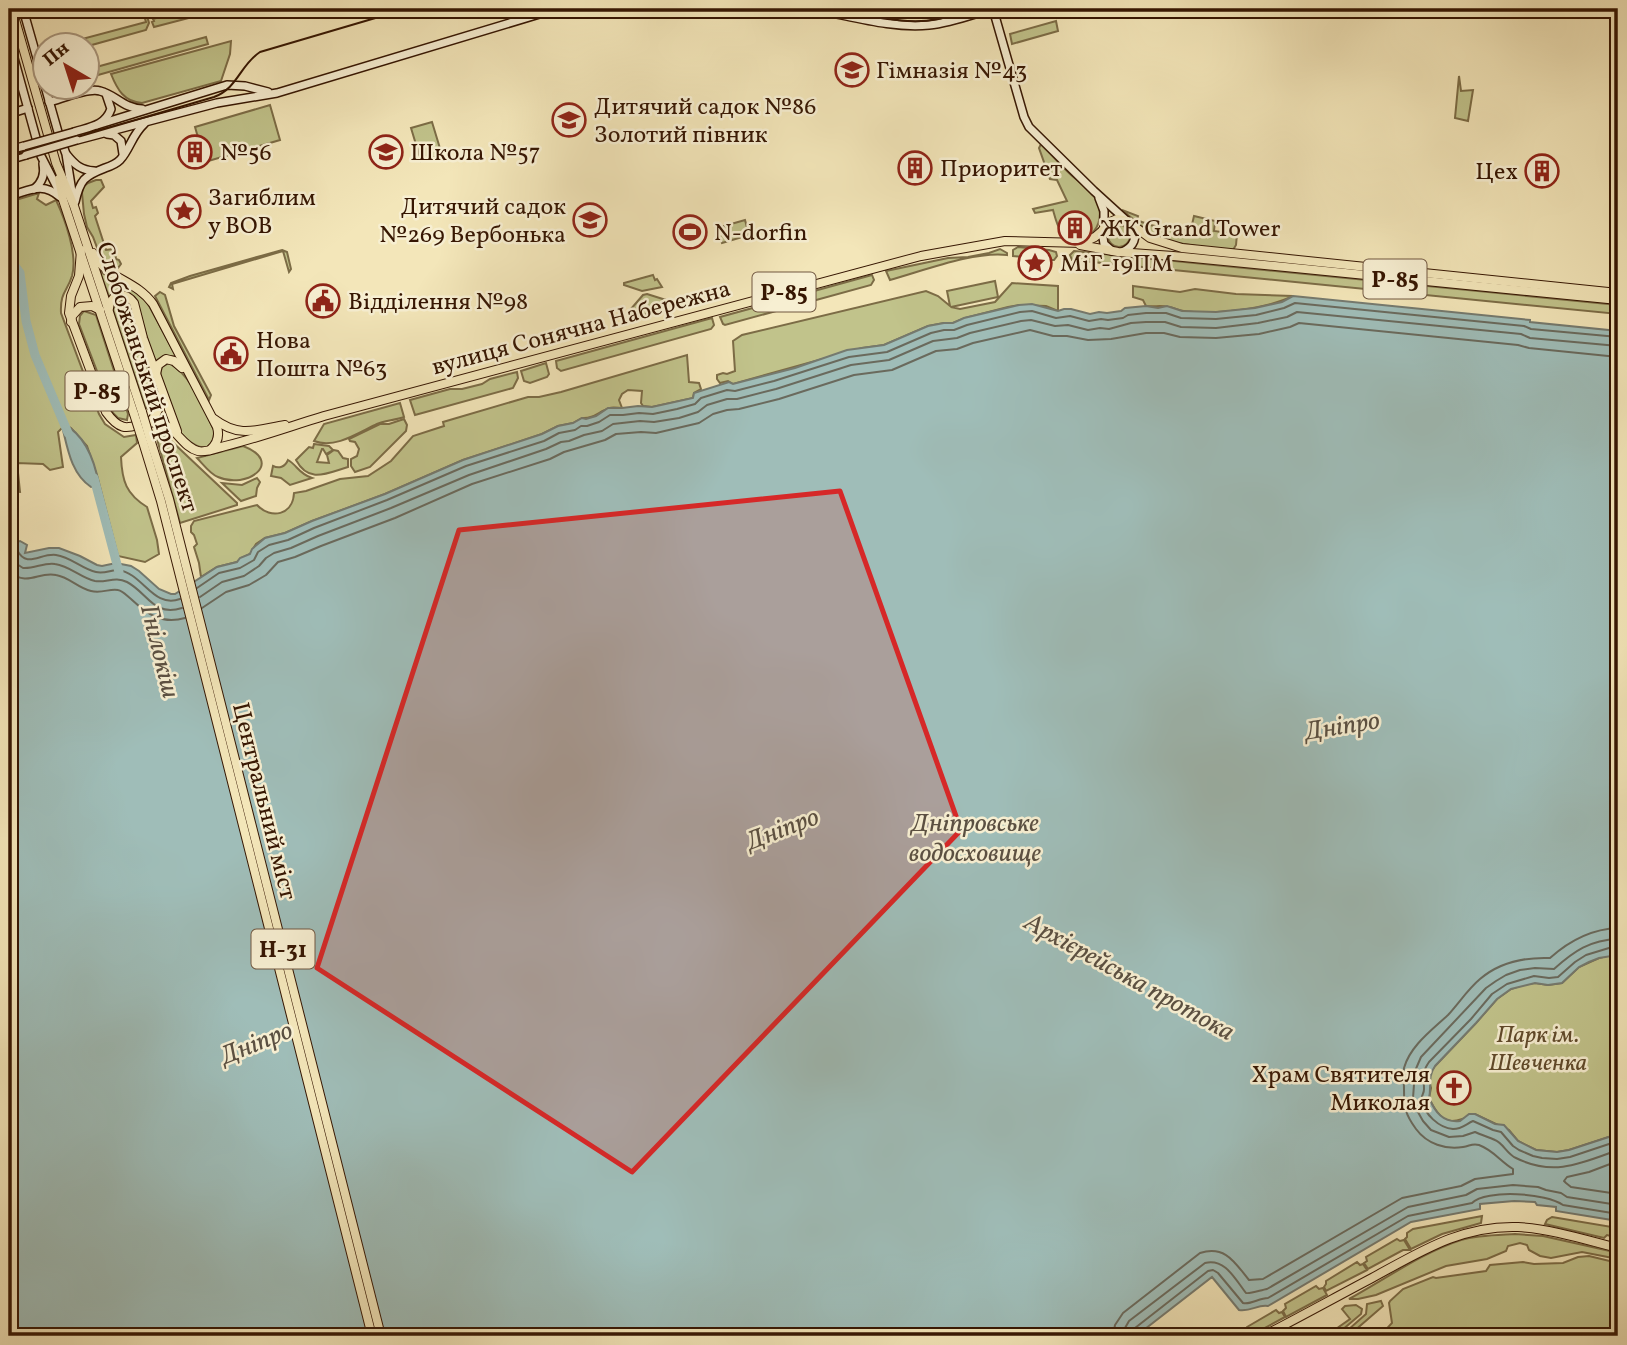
<svg xmlns="http://www.w3.org/2000/svg" width="1627" height="1345" viewBox="0 0 1627 1345" font-family="Vollkorn,serif">
  <style>
    .green { fill: #c1c38b; stroke: #7c6c46; stroke-width: 2 }
    .water { fill: #9fbdb8; stroke: #757a6f; stroke-width: 2 }
    .lines { fill: none; stroke-linecap: round; stroke-linejoin: round }
    .shore { stroke: #6a6a5d; stroke-width: 2 }
    .river { stroke: #9fbdb8; stroke-width: 9 }
    .secondary-casing { stroke: #361602; stroke-width: 10 }
    .primary-casing { stroke: #361602; stroke-width: 10 }
    .secondary { stroke: #f7efd2; stroke-width: 7 }
    .primary { stroke: #f3e6b9; stroke-width: 8 }
    .tram { stroke: #361602; stroke-width: 2 }
    .secondary-bridge-casing { stroke: #361602; stroke-width: 10; stroke-linecap: butt }
    .primary-bridge-casing { stroke: #361602; stroke-width: 10; stroke-linecap: butt }
    .secondary-bridge { stroke: #f7efd2; stroke-width: 7 }
    .primary-bridge { stroke: #f3e6b9; stroke-width: 8 }
    .marked { fill: #d62828; fill-opacity: 0.2; stroke: #d62828; stroke-width: 5; stroke-linejoin: round }
    .labels { text-anchor: middle; stroke-width: 5; stroke-linejoin: round; paint-order: stroke }
    .shield { fill: #f7efd2; stroke: #705740; stroke-width: 2 }
    .shield-label { font-size: 23px; font-weight: bold; fill: #361602 }
    .poi-label { font-size: 24px; fill: #361602; stroke: #f7efd2; text-anchor: start }
    .street-label { font-size: 24px; fill: #361602; stroke: #f7efd2 }
    .park-label { font-size: 24px; font-style: italic; fill: #604a2b; stroke: #f7efd2 }
    .water-label { font-size: 26px; font-style: italic; fill: #5b5042; stroke: #f7efd2 }
  </style>
  <rect width="100%" height="100%" fill="#f3e6b9"/>
  <filter id="stains"><feTurbulence type="fractalNoise" baseFrequency=".00286" numOctaves="4"/><feColorMatrix values="0 0 0 0 .2 0 0 0 0 .09 0 0 0 0 .02 0 0 0 .5 -.17"/></filter>
  <radialGradient id="worn" r=".72"><stop offset=".6" stop-color="#630" stop-opacity="0"/><stop offset="1" stop-color="#630" stop-opacity=".3"/></radialGradient>
  <!-- green -->
  <g class="green">
    <path d="M142 9H145L149 23 146 30 88 46 82 39 146 22Z"/>
    <path d="M164 9H168L170 14 190 9H213L212 12 154 27 152 22 154 21 153 19 166 15Z"/>
    <path d="M1056 21 1058 31 1012 44 1010 34Z"/>
    <path d="M206 37 208 44 91 77 89 69Z"/>
    <path d="M231 41 230 54 221 81 142 103C124 102 117 89 111 74Z"/>
    <path d="M1459 76 1461 91 1473 90 1468 121 1455 118Z"/>
    <path d="M270 105 280 140 205 162 195 127Z"/>
    <path d="M432 122 442 155 421 161 411 128Z"/>
    <path d="M1041 144C1050 153 1059 163 1068 172 1077 181 1090 188 1096 199 1111 228 1079 253 1061 231 1057 226 1055 217 1053 210L1035 213 1033 209 1067 201 1057 180 1050 179 1039 148Z"/>
    <path d="M96 180H101L104 187 91 201 93 208 96 207 98 213 95 216 106 250 113 249 116 250V252L115 253 116 259 119 260 121 264 118 268 111 267 101 258 93 237 87 227 84 214 82 193 83 187 88 183Z"/>
    <path d="M39 193 37 199 46 205 56 200C65 219 78 255 72 276 67 292 60 292 61 313L99 414 105 424 124 437 136 435 137 443 121 457C122 481 126 494 147 507L157 540 159 554 145 562 118 556 98 479 87 446 71 428 65 425 58 432 63 467 50 470 43 464 17 463 20 492 9 491V202Z"/>
    <path d="M1122 210 1138 216 1137 220C1152 227 1174 231 1191 229L1194 216 1215 221 1214 231 1237 234 1236 245 1233 250 1196 246 1172 242 1160 238 1150 233Z"/>
    <path d="M745 220 749 235 722 243 717 228Z"/>
    <circle cx="1119" cy="236" r="11"/>
    <path d="M1018 247 1049 250 1056 252 1057 256 1054 260H1051L1013 256V250Z"/>
    <path d="M1000 249 1007 253V255C974 251 923 271 890 280L886 271 948 258 968 257 989 253Z"/>
    <path d="M282 250 287 252 291 269 289 272 283 251 172 284 173 289 169 287 171 283 190 276Z"/>
    <path d="M1074 251 1618 305V314L1072 260 1070 255Z"/>
    <path d="M100 272 129 286 147 302 176 356H163L154 362 136 300C128 290 118 287 109 297Z"/>
    <path d="M653 275 655 280 657 279 662 287 642 291 624 285V283Z"/>
    <path d="M872 275 874 280 871 285 725 325 723 324 720 317Z"/>
    <path d="M995 281 998 297 951 307 960 309 995 302 1012 283 1058 286V311L1046 306 1019 305 1008 307 965 318 953 323H944L928 326 884 345 862 348 733 384 728 381 720 383 717 379V375L723 373 727 374 735 371 733 341 742 335 926 291 938 296 950 306 947 291Z"/>
    <path d="M1133 286 1180 292 1195 289 1236 294 1293 296C1267 309 1213 315 1184 311 1179 311 1174 307 1168 307 1162 305 1154 307 1146 306L1143 300 1133 297Z"/>
    <path d="M160 292 165 295 174 326 211 395 209 400 155 296Z"/>
    <path d="M647 294 666 300 653 306 650 309 651 313 632 318 630 310 643 295Z"/>
    <path d="M120 300 125 301C132 312 131 322 134 333 139 354 166 393 152 412L145 407 113 310 115 304Z"/>
    <path d="M84 311 96 315 128 414 127 420 118 418 113 413 79 324 80 316Z"/>
    <path d="M712 318 714 325 711 329 561 371 557 368 556 361Z"/>
    <path d="M687 355 689 382 699 383 701 389 694 393 693 398 652 407 643 406 641 403 642 391 628 390 622 394 619 400 622 408C619 408 612 407 610 408 599 411 594 419 582 418L573 423 558 426 542 434 463 460 385 494 312 521 285 533 265 538 256 544 250 554 241 558 237 562 217 567 201 577 199 563 194 547 197 544 194 535 191 532V526L194 521 257 505C271 520 293 515 294 493L306 491 340 479 368 476 391 461 413 436 444 426 443 422 528 397H539L561 392Z"/>
    <path d="M169 363C192 375 203 408 214 430 215 458 192 447 181 433 173 423 164 387 160 374L162 367Z"/>
    <path d="M546 363 549 374 547 377 530 383 524 381 521 371Z"/>
    <path d="M517 372 518 378 513 388 415 415 410 400 450 389H462L482 384 490 379Z"/>
    <path d="M400 403 404 417C396 420 383 421 377 424 358 433 335 449 314 441L324 424Z"/>
    <path d="M404 419 407 425 406 431 370 467 355 472 351 466V459L357 456 359 449 355 442 350 441 349 439 380 424H389Z"/>
    <path d="M166 436 237 503V505L180 523 157 439Z"/>
    <path d="M314 444 329 446 333 450 326 454 323 449H322L317 462 329 463 327 455 334 450 338 451 343 458 348 459V467C327 473 309 484 296 460L309 447 313 448Z"/>
    <path d="M243 446C285 462 247 490 218 477 210 474 203 464 197 458Z"/>
    <path d="M288 460C297 465 299 474 312 478L290 485 281 478 271 476 273 466C279 469 285 467 288 460Z"/>
    <path d="M257 478 260 482 257 488 256 496 241 501 222 483 242 485Z"/>
    <path d="M1611 955H1618V1134L1569 1150 1557 1152 1536 1150 1518 1141 1509 1130 1475 1114C1450 1126 1441 1124 1429 1098L1431 1088 1429 1080 1430 1073 1435 1066 1476 1023 1497 999 1511 989 1523 985 1535 983 1548 985 1562 983 1579 967 1599 958Z"/>
    <path d="M1482 1216 1481 1223 1442 1234 1411 1249 1405 1239 1407 1237V1233L1413 1229Z"/>
    <path d="M1552 1217 1618 1228V1238L1607 1235 1604 1238 1545 1224 1547 1220Z"/>
    <path d="M1515 1234 1543 1236 1610 1251 1618 1253V1259L1582 1252 1551 1258 1540 1256 1529 1250 1527 1245 1520 1243 1508 1246 1506 1251 1487 1259 1446 1266 1376 1295 1358 1299H1349C1384 1280 1423 1252 1461 1240 1478 1235 1497 1235 1515 1234Z"/>
    <path d="M1397 1239 1400 1241 1404 1240 1410 1250H1403L1368 1269 1364 1263 1367 1261 1366 1257Z"/>
    <path d="M1589 1256 1618 1263V1336H1380L1392 1323 1389 1303 1390 1301 1403 1289 1433 1277 1436 1278 1486 1271 1490 1265 1523 1262 1534 1264 1563 1263 1578 1257Z"/>
    <path d="M1357 1262 1360 1265 1363 1264 1367 1270 1326 1291 1324 1287 1326 1284V1281Z"/>
    <path d="M1316 1286 1319 1289 1323 1288 1327 1295 1286 1317 1283 1311 1286 1308 1285 1304Z"/>
    <path d="M1381 1301 1383 1306 1353 1332V1336H1348L1347 1333 1349 1329 1366 1314 1367 1304Z"/>
    <path d="M1356 1305 1362 1309 1361 1314 1335 1336H1326L1350 1319 1342 1309 1345 1306Z"/>
    <path d="M1276 1310 1279 1313 1282 1312 1285 1317 1250 1336H1246L1247 1327Z"/>
  </g>
  <!-- water -->
  <g class="water">
    <path d="M1293 296 1530 320V322L1618 331V955L1599 958 1589 962 1579 967 1562 983 1548 985 1535 983 1511 989 1497 999 1476 1023 1435 1066C1427 1078 1432 1085 1429 1098 1435 1112 1443 1123 1460 1121L1469 1114H1475L1495 1124 1504 1125 1518 1141 1536 1150 1557 1152 1569 1150 1618 1134V1221L1556 1211V1207L1537 1205 1535 1202 1514 1201 1480 1204V1209L1411 1222 1268 1306C1258 1304 1251 1312 1239 1310L1212 1277 1136 1336H9V544L20 541 27 545 25 553 49 548H59L80 556 97 565 102 566 116 563 131 566 139 571 159 589 171 594H175L217 567 237 562 240 558 250 554 252 549 265 538 285 533 312 521 385 494 463 460 542 434 558 426 573 423 582 418 586 419 596 416 608 408H622L638 406 652 407 693 398 694 393 729 382 733 384 795 368 847 350 884 345 928 326 944 323H953L964 318 1019 305 1032 304 1058 311 1064 309H1071L1090 314 1099 312 1107 313 1121 311 1125 308 1146 306 1158 308 1167 306 1182 311 1216 312 1255 308 1282 302Z"/>
    <path d="M64 424C86 436 95 462 99 485L91 487C72 474 68 451 63 430Z"/>
  </g>
  <g class="lines">
    <!-- shore -->
    <g class="shore">
      <path d="M9 550H17C27 569 40 553 56 555 71 557 82 569 96 572 104 574 111 570 118 570 143 573 153 609 180 599"/>
      <path d="M9 559 23 568C34 569 45 562 55 564 70 566 81 578 95 581 106 583 115 576 127 582 148 593 153 617 182 608"/>
      <path d="M9 572C29 587 38 571 56 575 69 577 78 588 91 591 102 594 110 588 118 590 123 591 127 596 131 599 147 614 162 625 185 618"/>
      <path d="M197 588 219 573 240 568 254 560 258 552 269 545 288 540 314 528 387 500 466 466 544 441 559 433 575 430 581 426H587L599 422 610 415H623L639 413 653 414 677 409 695 404 701 398 727 390 735 391 774 381 849 357 887 352 931 333 944 330H954L967 325 1020 312 1032 311 1056 318 1070 316 1089 321 1101 319 1108 320 1123 318 1128 315 1146 313H1166L1181 318 1216 319 1256 315 1284 308 1295 303 1524 326 1531 329 1618 337"/>
      <path d="M200 597 222 582 244 576 259 566 266 558 274 553 291 548 318 536 391 508 469 475 546 449 561 442 569 441 584 435 602 431 613 424 640 421 654 422 679 418 698 412 707 405 727 399H737L776 389 851 365 889 360 933 341 957 338 970 333 1021 321 1031 320 1055 326 1068 325 1088 330 1100 328 1109 329 1131 323 1146 322H1165L1181 327 1216 328 1258 323 1287 317 1297 312 1521 334 1530 338 1618 346"/>
      <path d="M202 608 226 592 249 585 266 575 278 562 295 557 321 546 395 518 472 484 550 459 564 452 605 440 616 434 641 432 656 433 699 423 713 414 727 410 739 409 779 399 854 375 892 370 936 351 957 349 973 343 1030 330 1053 336H1067L1088 340 1111 339 1146 333H1164L1180 337 1216 338 1259 334 1290 327 1299 323 1518 345 1529 348 1618 357"/>
      <path d="M1618 939C1590 940 1574 951 1554 969L1535 968 1520 970 1506 975 1496 981 1486 988 1421 1057 1415 1071 1413 1098 1414 1105 1423 1121 1431 1130 1449 1137 1463 1136 1475 1132C1481 1135 1489 1137 1495 1140 1503 1143 1507 1154 1516 1158 1554 1177 1582 1163 1618 1150"/>
      <path d="M1618 948H1609L1586 955 1575 962 1558 977 1549 978 1534 976 1507 984 1492 994 1471 1019 1429 1062C1421 1074 1424 1076 1424 1089 1424 1095 1421 1094 1422 1100 1424 1114 1439 1128 1453 1129 1462 1129 1466 1124 1473 1121L1493 1130 1501 1132 1513 1146 1519 1150 1533 1156 1542 1158 1557 1159 1570 1157 1618 1141"/>
      <path d="M1618 1161 1589 1172 1567 1177 1564 1181 1566 1183 1571 1187 1618 1194"/>
      <path d="M1113 1336 1115 1325 1123 1313 1200 1253C1226 1245 1235 1263 1249 1280L1263 1279 1402 1198 1461 1186 1475 1179 1513 1174V1169C1500 1161 1493 1150 1479 1145 1472 1143 1470 1146 1463 1147 1446 1150 1427 1144 1416 1129 1405 1114 1404 1107 1404 1090 1404 1082 1403 1076 1404 1068 1410 1046 1432 1030 1448 1015 1459 1003 1468 989 1480 979 1500 962 1524 957 1550 958 1569 941 1591 929 1618 928"/>
      <path d="M1124 1336 1125 1328 1129 1321 1205 1263C1225 1258 1235 1279 1246 1293 1250 1294 1261 1290 1267 1289L1408 1207 1466 1195 1477 1189 1513 1185 1538 1187 1546 1190 1561 1193 1567 1197 1618 1205"/>
      <path d="M1132 1336 1135 1328 1208 1271 1213 1270 1218 1273 1243 1303C1251 1305 1259 1298 1268 1298L1408 1216 1472 1203C1486 1189 1547 1193 1563 1205L1618 1214"/>
    </g>
    <!-- river -->
    <g class="river">
      <path d="M9 258 20 273 26 321 35 355 68 433"/>
      <path d="M94 478 119 572"/>
    </g>
    <defs>
      <g id="secondary">
        <path d="M23 9 58 132 66 154 73 198"/>
        <path d="M811 9C848 15 891 29 929 25 950 23 971 15 991 9"/>
        <path d="M993 9 1024 117 1029 127 1094 191 1127 221"/>
        <path d="M9 40 41 156 61 195"/>
        <path d="M49 102C61 99 89 87 100 91 116 95 123 108 142 109"/>
        <path d="M9 114 28 108"/>
        <path d="M97 125 227 85 245 86 268 92"/>
        <path d="M74 132C90 127 105 126 111 109L106 94"/>
        <path d="M107 134 114 135 121 141 123 154"/>
        <path d="M77 140 217 103 277 93 556 9"/>
        <path d="M9 150 24 146"/>
        <path d="M67 155C75 165 81 170 94 171"/>
        <path d="M9 160 26 155"/>
        <path d="M34 189C43 182 45 174 43 164"/>
        <path d="M9 196C29 191 42 181 60 197"/>
        <path d="M1099 198 1104 211V228"/>
        <path d="M75 202C80 180 84 176 105 168 111 166 116 164 120 160 130 149 132 135 144 124"/>
        <path d="M1102 231 1104 244 1112 251"/>
        <path d="M1122 252C1134 247 1138 237 1132 226"/>
      </g>
      <g id="primary">
        <path d="M12 9 56 163 74 206 142 412"/>
        <path d="M59 179 63 200 134 414"/>
        <path d="M1080 245 1118 252 1173 256 1618 300"/>
        <path d="M81 250 79 276 71 296 69 313 106 412C127 441 134 419 159 423 176 426 182 447 198 451 206 453 217 448 225 446 258 438 291 426 324 416L921 256 1005 241 1082 243 1095 237 1102 231 1108 223 1117 219 1127 221 1150 238 1182 248 1618 293"/>
        <path d="M93 253C107 280 135 279 153 304L217 427C220 437 217 444 210 450"/>
        <path d="M109 308 110 303 116 295C124 294 129 296 134 303L143 338 177 431"/>
        <path d="M71 322 72 316 80 307 92 306 100 310"/>
        <path d="M156 374 158 365 166 359 174 361 182 368"/>
        <path d="M214 419C239 438 256 430 285 425"/>
        <path d="M150 422C158 414 160 405 162 394"/>
        <path d="M150 439 169 499 381 1336"/>
        <path d="M143 442 161 501 372 1336"/>
        <path d="M1263 1336C1300 1317 1336 1297 1372 1278 1420 1252 1461 1225 1518 1227 1552 1229 1586 1240 1618 1248"/>
      </g>
    </defs>
    <!-- secondary casing -->
    <use href="#secondary" class="secondary-casing"/>
    <!-- primary casing -->
    <use href="#primary" class="primary-casing"/>
    <!-- secondary -->
    <use href="#secondary" class="secondary"/>
    <!-- primary -->
    <use href="#primary" class="primary"/>
    <!-- tram -->
    <g class="tram">
      <path d="M849 9C878 16 907 26 937 19 948 17 959 12 969 9"/>
      <path d="M9 157 214 97C238 88 240 65 260 52L406 9"/>
    </g>
    <defs>
      <g id="secondary-bridge">
        <path d="M24 146 74 132"/>
        <path d="M26 155 77 140"/>
      </g>
      <g id="primary-bridge">
        <path d="M142 412 150 439"/>
        <path d="M134 414 143 442"/>
      </g>
    </defs>
    <!-- secondary-bridge casing -->
    <use href="#secondary-bridge" class="secondary-bridge-casing"/>
    <!-- primary-bridge casing -->
    <use href="#primary-bridge" class="primary-bridge-casing"/>
    <!-- secondary-bridge -->
    <use href="#secondary-bridge" class="secondary-bridge"/>
    <!-- primary-bridge -->
    <use href="#primary-bridge" class="primary-bridge"/>
  </g>
  <!-- marked area -->
  <path class="marked" d="M840 491 961 830 632 1172 317 968 459 530Z"/>
  <!-- icons -->
  <defs>
    <symbol id="school-ring" viewBox="-11 -11 22 22"><circle r="9.5" fill="#f7efd2" stroke="#8f2418" stroke-width="1.5"/><path d="M0-5L7-2L0 1L-7-2ZM-4 1L0 2.5L4 1V4Q0 6-4 4Z" fill="#8f2418"/></symbol>
    <symbol id="building-ring" viewBox="-11 -11 22 22"><circle r="9.5" fill="#f7efd2" stroke="#8f2418" stroke-width="1.5"/><path d="M-4-6H4V6H1V3H-1V6H-4ZM-2.5-4.3h1.7v1.8h-1.7ZM.8-4.3h1.7v1.8H.8ZM-2.5-1h1.7V.8h-1.7ZM.8-1h1.7V.8H.8Z" fill="#8f2418"/></symbol>
    <symbol id="sight-ring" viewBox="-11 -11 22 22"><circle r="9.5" fill="#f7efd2" stroke="#8f2418" stroke-width="1.5"/><path d="M0-6L1.8-2.2L6-1.7L2.9 1.2L3.7 5.4L0 3.3L-3.7 5.4L-2.9 1.2L-6-1.7L-1.8-2.2Z" fill="#8f2418"/></symbol>
    <symbol id="stadium-ring" viewBox="-11 -11 22 22"><circle r="9.5" fill="#f7efd2" stroke="#8f2418" stroke-width="1.5"/><path d="M0-5a6.5 5 0 1 0 0 10a6.5 5 0 1 0 0-10ZM-3.5-1.8h7v3.6h-7Z" fill="#8f2418"/></symbol>
    <symbol id="civic-ring" viewBox="-11 -11 22 22"><circle r="9.5" fill="#f7efd2" stroke="#8f2418" stroke-width="1.5"/><path d="M-.6-6.5H3V-4.5H.6V-3L4-1V1h2V6H-6V1h2V-1L-.6-3ZM-1.2 2.5V6h2.4V2.5Z" fill="#8f2418"/></symbol>
    <symbol id="church-ring" viewBox="-11 -11 22 22"><circle r="9.5" fill="#f7efd2" stroke="#8f2418" stroke-width="1.5"/><path d="M-1.2-6h2.4v3.5h3.3v2.4h-3.3V6h-2.4V-.1h-3.3v-2.4h3.3Z" fill="#8f2418"/></symbol>
  </defs>
  <g fill-rule="evenodd">
    <use href="#school-ring" x="833" y="51" width="38" height="38"/>
    <use href="#school-ring" x="550" y="101" width="38" height="38"/>
    <use href="#building-ring" x="176" y="133" width="38" height="38"/>
    <use href="#school-ring" x="367" y="133" width="38" height="38"/>
    <use href="#building-ring" x="896" y="149" width="38" height="38"/>
    <use href="#building-ring" x="1523" y="152" width="38" height="38"/>
    <use href="#sight-ring" x="165" y="192" width="38" height="38"/>
    <use href="#school-ring" x="571" y="201" width="38" height="38"/>
    <use href="#building-ring" x="1056" y="209" width="38" height="38"/>
    <use href="#stadium-ring" x="671" y="213" width="38" height="38"/>
    <use href="#sight-ring" x="1016" y="244" width="38" height="38"/>
    <use href="#civic-ring" x="304" y="282" width="38" height="38"/>
    <use href="#civic-ring" x="212" y="335" width="38" height="38"/>
    <use href="#church-ring" x="1435" y="1069" width="38" height="38"/>
  </g>
  <g class="labels">
    <!-- shield labels -->
    <g class="shield">
      <rect x="1363.5" y="259.5" width="63" height="39" rx="5"/>
      <rect x="752.5" y="272.5" width="63" height="39" rx="5"/>
      <rect x="65.5" y="371.5" width="63" height="39" rx="5"/>
      <rect x="251.5" y="929.5" width="63" height="39" rx="5"/>
    </g>
    <g class="shield-label">
      <text x="1395" y="287">Р-85</text>
      <text x="784" y="300">Р-85</text>
      <text x="97" y="399">Р-85</text>
      <text x="283" y="957">Н-31</text>
    </g>
    <!-- poi labels -->
    <g class="poi-label">
      <text x="876" y="78">Гімназія №43</text>
      <text x="594" y="114">Дитячий садок №86<tspan x="594" dy="28">Золотий півник</tspan></text>
      <text x="220" y="160">№56</text>
      <text x="410" y="160">Школа №57</text>
      <text x="940" y="176">Приоритет</text>
      <text x="1518" y="179" text-anchor="end">Цех</text>
      <text x="208" y="205">Загиблим<tspan x="208" dy="28">у ВОВ</tspan></text>
      <text x="566" y="214" text-anchor="end">Дитячий садок<tspan x="566" dy="28">№269 Вербонька</tspan></text>
      <text x="1100" y="236">ЖК Grand Tower</text>
      <text x="714" y="240">N-dorfin</text>
      <text x="1060" y="271">МіГ-19ПМ</text>
      <text x="348" y="309">Відділення №98</text>
      <text x="256" y="348">Нова<tspan x="256" dy="28">Пошта №63</tspan></text>
      <text x="1430" y="1082" text-anchor="end">Храм Святителя<tspan x="1430" dy="28">Миколая</tspan></text>
    </g>
    <!-- street labels -->
    <g class="street-label">
      <text transform="translate(581 327) rotate(-15)" y="8">вулиця Сонячна Набережна</text>
      <text transform="translate(148 377) rotate(72)" y="8">Слобожанський проспект</text>
      <text transform="translate(265 801) rotate(76)" y="8">Центральний міст</text>
    </g>
    <!-- park labels -->
    <g class="park-label">
      <text x="1538" y="1042">Парк iм.<tspan x="1538" dy="28">Шевченка</tspan></text>
    </g>
    <!-- water labels -->
    <g class="water-label">
      <text transform="translate(161 651) rotate(76)" y="9">Гнілокіш</text>
      <text transform="translate(1342 725) rotate(-9)" y="9">Дніпро</text>
      <text x="975" y="831">Дніпровське<tspan x="975" dy="30">водосховище</tspan></text>
      <text transform="translate(782 828) rotate(-21)" y="9">Дніпро</text>
      <text transform="translate(1130 976) rotate(29)" y="9">Архієрейська протока</text>
      <text transform="translate(256 1042) rotate(-22)" y="9">Дніпро</text>
    </g>
  </g>
  <!-- margin -->
  <rect width="1627" height="1345" fill="none" stroke="#f3e6b9" stroke-width="35"/>
  <rect x="10" y="10" width="1606" height="1324" fill="none" stroke="#361602" stroke-width="3.5"/>
  <rect x="18" y="18" width="1592" height="1310" fill="none" stroke="#361602" stroke-width="2"/>
  <!-- north arrow -->
  <g transform="translate(66 66) rotate(321)"><circle r="33" fill="#f7efd2" stroke="#aa987f" stroke-width="2"/>
  <path d="M0-5L12 26L0 18L-12 26Z" fill="#8f2418"/>
  <text y="-10" font-size="19" font-weight="bold" text-anchor="middle" fill="#361602">Пн</text>
  </g>
  <rect width="100%" height="100%" filter="url(#stains)"/>
  <rect width="100%" height="100%" fill="url(#worn)"/>
</svg>
